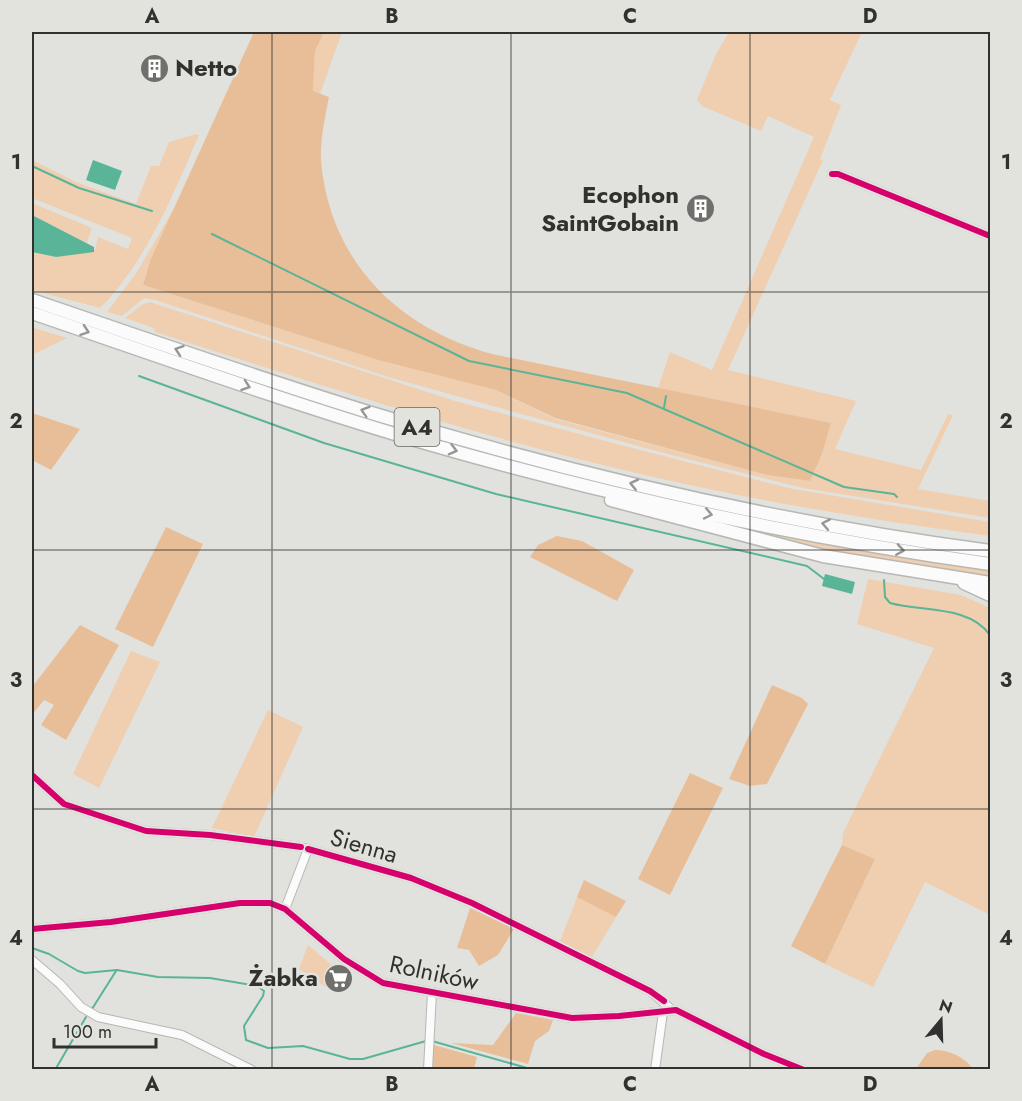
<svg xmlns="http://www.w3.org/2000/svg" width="1022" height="1101" viewBox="0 0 1022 1101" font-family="Jost,sans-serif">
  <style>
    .green { fill: #f0ceb0 }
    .forest { fill: #e8be98 }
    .water { fill: #5ab497 }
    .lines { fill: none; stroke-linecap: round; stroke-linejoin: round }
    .stream { stroke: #5ab497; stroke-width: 2 }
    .minor-casing { stroke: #b7b7b4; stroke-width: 10 }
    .highway-casing { stroke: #b7b7b4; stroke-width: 15 }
    .minor { stroke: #fafbfa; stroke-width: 8 }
    .highway { stroke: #fafbfa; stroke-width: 12 }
    .cycleway-casing { stroke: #e2e3dd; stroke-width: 10 }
    .cycleway { stroke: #d6006c; stroke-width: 6 }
    .oneway { stroke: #969694 }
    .grid { fill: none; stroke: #31312f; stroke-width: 1.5; stroke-opacity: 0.55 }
    .labels { text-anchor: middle; stroke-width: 5; stroke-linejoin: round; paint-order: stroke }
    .shield { fill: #e2e3dd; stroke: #666663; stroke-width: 1.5 }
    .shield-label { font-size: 22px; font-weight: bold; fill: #31312f }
    .poi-label { font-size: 24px; font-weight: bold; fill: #31312f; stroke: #e2e3dd; text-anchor: end }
    .street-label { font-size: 24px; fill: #31312f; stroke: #e2e3dd }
    .neatline { fill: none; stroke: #31312f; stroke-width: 2 }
    .grid-label { font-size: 20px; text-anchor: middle; font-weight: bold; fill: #31312f }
  </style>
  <rect width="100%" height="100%" fill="#e1e2de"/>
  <!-- green -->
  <g class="green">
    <path d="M324 32H342L320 94 313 91 315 51Z"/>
    <path d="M729 32H855L861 34 830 100 841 105 820 159 823 160 728 370 856 401 835 449 921 470 948 414 953 415 918 489 990 501V518L803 488 656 451 388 377 155 300 144 298 122 316 107 312 137 272 180 198 150 261 143 285 378 360 496 390 555 419 767 475 809 481 822 454 830 423 658 388 670 352 712 370 814 137 768 116 761 131 702 106 697 100 716 54Z"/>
    <path d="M196 134 199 135C173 195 146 262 100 308L32 290V252L56 257 95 250 98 237 128 249 132 238 32 198V160L76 182 136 204 151 166H159L169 142Z"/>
    <path d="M32 203 92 228 87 243 32 215Z"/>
    <path d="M150 302 455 401 617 444 788 488 990 522V536C864 519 731 497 607 466 454 429 304 380 155 332L154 328 125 318 143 304Z"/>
    <path d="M32 325 34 328 67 338 32 355Z"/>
    <path d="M728 525 879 554 990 571V579L836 553Z"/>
    <path d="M868 579 961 595 990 608V915L925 882 873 987 825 964 875 859 842 845 843 833 934 648 857 624Z"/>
    <path d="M131 651 160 662 99 788 73 774Z"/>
    <path d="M268 710 303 727 254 837 212 828Z"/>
    <path d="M578 895 616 917 592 957 560 941Z"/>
    <path d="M308 945 333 966 327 988 299 969Z"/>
  </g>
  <!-- forest -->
  <g class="forest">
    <path d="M254 32H324L315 51 313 91 329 97C325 117 320 140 321 161 330 262 398 328 492 354L831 423 822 454 810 481 767 475 555 418 496 390 378 360 143 285 150 261Z"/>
    <path d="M32 413 80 429 51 470 32 460Z"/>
    <path d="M166 527 203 544 153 647 115 629Z"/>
    <path d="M557 536 582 541 634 570 617 601 530 557 538 545Z"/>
    <path d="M80 625 119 645 66 740 41 725 54 705 44 700 32 715V687Z"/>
    <path d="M772 685 802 698 808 704 767 784 750 786 729 779Z"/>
    <path d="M690 773 723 788 670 895 638 879Z"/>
    <path d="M842 845 875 859 825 964 791 946Z"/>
    <path d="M584 880 626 901 616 917 577 897Z"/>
    <path d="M470 908 514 929 498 955 479 966 469 950 457 948Z"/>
    <path d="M516 1013 553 1020 549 1031 535 1041 528 1064 451 1043 493 1045Z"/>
    <path d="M434 1045 477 1057 474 1069H432Z"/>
    <path d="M935 1050C949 1050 965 1057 973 1069H916L927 1053Z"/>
  </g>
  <!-- water -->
  <g class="water">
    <path d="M93 160 122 171 115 190 86 180Z"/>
    <path d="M32 215 94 247V252L56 257 32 252Z"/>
    <path d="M825 574 855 582 852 594 822 586Z"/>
  </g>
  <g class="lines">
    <!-- stream -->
    <g class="stream">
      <path d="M32 166 79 188 152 211"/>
      <path d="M212 234 469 361 627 393 844 487 894 494 897 497"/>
      <path d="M139 376 324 443 496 494 807 566 824 579"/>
      <path d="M664 408 666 396"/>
      <path d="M884 580 885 597 890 603C922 612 969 605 990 635"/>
      <path d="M32 948 49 954 78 971 85 973 117 970 158 977 210 978 257 986 264 991 263 996 244 1026 246 1040 268 1048 303 1046 350 1059H363L426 1041"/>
      <path d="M92 1009 116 971"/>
      <path d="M432 1041 534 1070"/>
      <path d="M55 1070 86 1017"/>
    </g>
    <defs>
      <g id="minor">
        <path d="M832 174H838L990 236"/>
        <path d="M32 775 64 804 146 831 210 835 301 847 411 878 472 903 650 991 671 1009"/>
        <path d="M285 909 308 849"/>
        <path d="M32 929 111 922 240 903H270L285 909 344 959 383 983 572 1018 619 1016 676 1010 764 1054 804 1070"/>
        <path d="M32 960 60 984 81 1007 98 1017 182 1035 252 1070"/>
        <path d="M428 1070 432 992"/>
        <path d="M655 1070 663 1012"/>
      </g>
      <g id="highway">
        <path d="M32 300C143 338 255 377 368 412 571 474 780 523 990 551"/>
        <path d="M32 313C159 356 286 402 415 440 604 495 796 537 990 564"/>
        <path d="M611 500 823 556 990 583"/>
        <path d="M964 583 990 595"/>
      </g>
    </defs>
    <!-- minor casing -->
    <use href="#minor" class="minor-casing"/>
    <!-- highway casing -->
    <use href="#highway" class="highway-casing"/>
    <!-- minor -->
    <use href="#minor" class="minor"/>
    <!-- highway -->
    <use href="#highway" class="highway"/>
    <defs>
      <g id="cycleway">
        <path d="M832 174H838L990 236"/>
        <path d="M32 775 64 804 146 831 210 835 301 847"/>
        <path d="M308 849 411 878 472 903 650 991 664 1001"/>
        <path d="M32 929 111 922 240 903H270L285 909 344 959 383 983 572 1018 619 1016 676 1010 764 1054 804 1070"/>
      </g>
    </defs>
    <!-- cycleway casing -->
    <use href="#cycleway" class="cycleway-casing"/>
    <!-- cycleway -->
    <use href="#cycleway" class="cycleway"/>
  </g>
  <!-- one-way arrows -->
  <defs><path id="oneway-chevron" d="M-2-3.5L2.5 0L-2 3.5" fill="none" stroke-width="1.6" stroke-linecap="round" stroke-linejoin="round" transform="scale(1.5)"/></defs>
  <g class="oneway">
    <use href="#oneway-chevron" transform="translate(85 331) rotate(19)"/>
    <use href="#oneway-chevron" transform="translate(179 350) rotate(-161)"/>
    <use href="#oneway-chevron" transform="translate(246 386) rotate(19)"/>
    <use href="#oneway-chevron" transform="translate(365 411) rotate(-163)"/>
    <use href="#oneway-chevron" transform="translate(453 450) rotate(15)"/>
    <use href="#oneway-chevron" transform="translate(634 484) rotate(-167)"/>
    <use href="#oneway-chevron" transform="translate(708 514) rotate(12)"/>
    <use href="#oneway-chevron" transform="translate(826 524) rotate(-169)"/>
    <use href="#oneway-chevron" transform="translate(900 550) rotate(9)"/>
  </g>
  <!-- grid -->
  <path class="grid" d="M272 32V1070M511 32V1070M750 32V1070M32 292H990M32 550H990M32 809H990"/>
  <!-- icons -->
  <defs>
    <symbol id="building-disc" viewBox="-11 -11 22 22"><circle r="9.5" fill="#6f6f6c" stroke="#e2e3dd"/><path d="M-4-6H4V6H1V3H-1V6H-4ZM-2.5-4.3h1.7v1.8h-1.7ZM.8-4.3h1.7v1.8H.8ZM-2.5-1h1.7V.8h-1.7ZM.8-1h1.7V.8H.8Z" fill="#fff"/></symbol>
    <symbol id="supermarket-disc" viewBox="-11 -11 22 22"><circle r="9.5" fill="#6f6f6c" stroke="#e2e3dd"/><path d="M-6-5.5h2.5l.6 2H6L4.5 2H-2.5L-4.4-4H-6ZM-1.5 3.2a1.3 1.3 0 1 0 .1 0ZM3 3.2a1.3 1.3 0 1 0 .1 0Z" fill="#fff"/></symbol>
  </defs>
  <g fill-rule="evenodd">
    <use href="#building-disc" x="138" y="52" width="33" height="33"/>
    <use href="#building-disc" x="684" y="192" width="33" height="33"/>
    <use href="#supermarket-disc" x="322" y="962" width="33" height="33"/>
  </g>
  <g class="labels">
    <!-- shield labels -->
    <rect class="shield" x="394.5" y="408" width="45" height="38" rx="4.5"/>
    <g class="shield-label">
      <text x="417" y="435">A4</text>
    </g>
    <!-- poi labels -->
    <g class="poi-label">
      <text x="175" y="76" text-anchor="start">Netto</text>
      <text x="679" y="203">Ecophon<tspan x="679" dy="28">SaintGobain</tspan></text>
      <text x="318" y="986">Żabka</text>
    </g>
    <!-- street labels -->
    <g class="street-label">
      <text transform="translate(364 846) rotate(16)" y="8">Sienna</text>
      <text transform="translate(434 973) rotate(12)" y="8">Rolników</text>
    </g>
  </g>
  <!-- border -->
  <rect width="1022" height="1101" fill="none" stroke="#e2e3dd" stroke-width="66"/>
  <!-- north arrow -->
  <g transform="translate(941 1020) rotate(19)" stroke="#e2e3dd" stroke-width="4.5" paint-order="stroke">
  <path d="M0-4.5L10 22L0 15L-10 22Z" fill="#31312f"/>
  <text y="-9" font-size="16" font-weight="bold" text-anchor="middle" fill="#31312f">N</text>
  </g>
  <!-- scale -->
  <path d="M54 1038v9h102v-9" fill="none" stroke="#31312f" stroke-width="3"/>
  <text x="63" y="1038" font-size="18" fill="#31312f" stroke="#e2e3dd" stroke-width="4.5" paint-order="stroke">100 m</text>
  <rect x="33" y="33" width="956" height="1035" class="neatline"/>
  <g class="grid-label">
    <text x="152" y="23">A</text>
    <text x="392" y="23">B</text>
    <text x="630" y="23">C</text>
    <text x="870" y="23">D</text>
    <text x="16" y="169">1</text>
    <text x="1006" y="169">1</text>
    <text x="16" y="428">2</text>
    <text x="1006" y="428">2</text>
    <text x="16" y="687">3</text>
    <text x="1006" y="687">3</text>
    <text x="16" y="945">4</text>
    <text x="1006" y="945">4</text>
    <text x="152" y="1091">A</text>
    <text x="392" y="1091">B</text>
    <text x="630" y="1091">C</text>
    <text x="870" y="1091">D</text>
  </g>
</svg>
